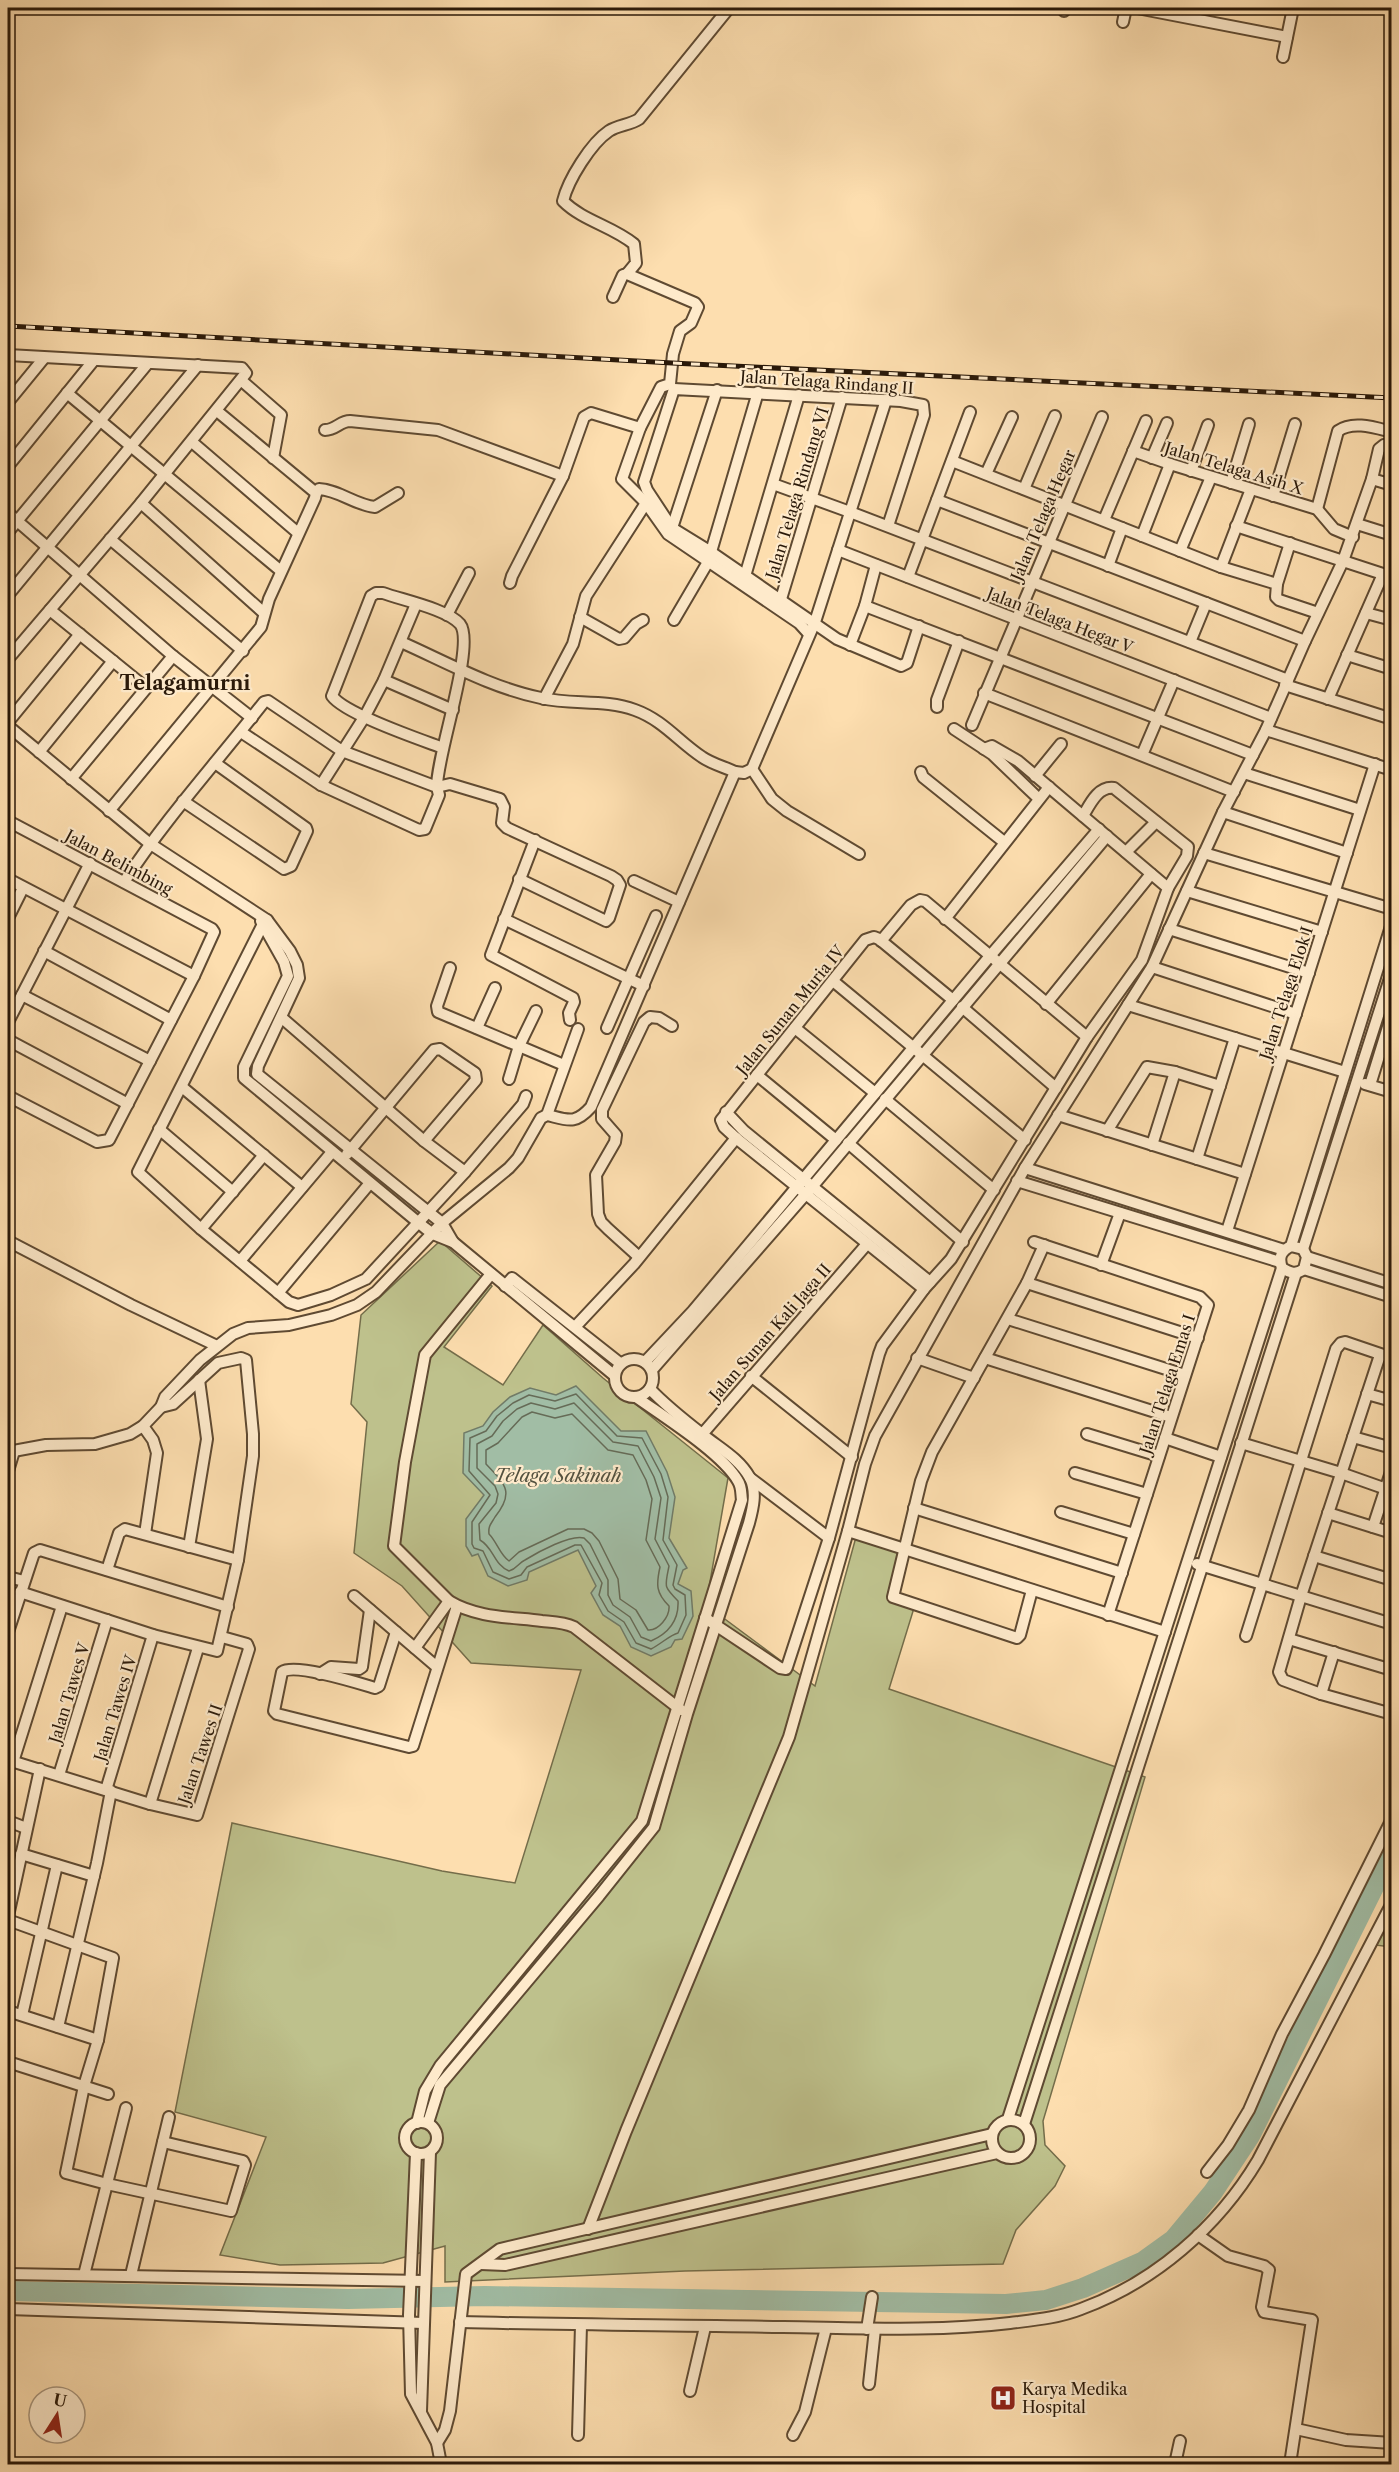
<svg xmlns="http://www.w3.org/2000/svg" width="1399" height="2472" viewBox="0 0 1399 2472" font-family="'Libre Caslon Text',serif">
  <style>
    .green { fill: #bec18c; stroke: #746d4a; stroke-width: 1.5 }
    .water { fill: #a1bda5; stroke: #717b67; stroke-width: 1.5 }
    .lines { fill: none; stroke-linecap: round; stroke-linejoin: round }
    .shore { stroke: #666b57; stroke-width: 1.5 }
    .stream { stroke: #717b67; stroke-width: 3 }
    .river { stroke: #a1bda5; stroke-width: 20 }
    .minor-casing { stroke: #5f4a32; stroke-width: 14 }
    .minor { stroke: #feeacb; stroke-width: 10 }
    .rail-casing { stroke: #2a1909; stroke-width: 5 }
    .rail { stroke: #feeacb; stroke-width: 3; stroke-dasharray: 9; stroke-linecap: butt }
    .labels { text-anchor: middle; stroke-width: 4.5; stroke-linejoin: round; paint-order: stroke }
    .street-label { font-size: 16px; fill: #2a1909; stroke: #feeacb }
    .poi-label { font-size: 16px; fill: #2a1909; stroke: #feeacb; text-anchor: start }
    .water-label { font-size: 18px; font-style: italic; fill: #545240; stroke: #feeacb }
    .quarter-label { font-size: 20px; font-weight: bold; fill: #2a1909; stroke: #feeacb }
  </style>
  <rect width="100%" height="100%" fill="#fddeaf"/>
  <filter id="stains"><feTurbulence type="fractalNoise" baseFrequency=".00333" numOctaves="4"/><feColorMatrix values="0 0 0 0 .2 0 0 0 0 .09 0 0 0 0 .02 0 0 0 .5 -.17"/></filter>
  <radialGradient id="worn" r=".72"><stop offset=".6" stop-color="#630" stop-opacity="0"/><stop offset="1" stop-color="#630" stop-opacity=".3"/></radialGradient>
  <!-- green -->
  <g class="green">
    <path d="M440 1241 492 1286 444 1347 503 1385 543 1325 603 1378 728 1478 706 1605 815 1686 856 1537 902 1553 888 1600 914 1608 889 1689 1145 1777 1043 2121 1045 2145 1065 2166 1055 2186 1016 2230 1003 2264 685 2271 445 2282V2246L383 2263 280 2265 220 2255 266 2137 175 2112 232 1823 442 1871 515 1883 581 1670 471 1663 402 1586 354 1553 367 1422 351 1404 361 1315Z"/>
    <path d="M1391 1898V1947L1367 1944Z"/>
  </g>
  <!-- water -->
  <path class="water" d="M576 1386 621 1431H646L667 1472 675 1497 669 1538 687 1568 683 1570 678 1584 691 1591 693 1616 682 1639 675 1640 671 1647 651 1656 631 1647 620 1626 603 1615 591 1593 596 1586 578 1550 529 1572 527 1580 508 1586 488 1576 478 1554 472 1556 466 1546V1519L484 1495 463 1473 464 1433 483 1426 493 1412 510 1397 530 1388 556 1395Z"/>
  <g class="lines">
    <!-- shore -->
    <g class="shore">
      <path d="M576 1394 617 1436 642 1438 661 1474 668 1497 663 1540 677 1565 673 1585 675 1589 685 1595 686 1615 678 1633C670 1635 661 1644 651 1649L636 1643 624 1622 608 1611 599 1595 602 1583 581 1545H575L527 1567 521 1575 509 1579 493 1572 483 1551 474 1548 472 1544V1522L490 1495 469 1471 470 1438 486 1431 497 1416 513 1403 529 1395 555 1401Z"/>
      <path d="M531 1403 555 1409 574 1403 613 1442 638 1446 654 1477 661 1498 655 1539 669 1566C665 1587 663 1586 678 1601 679 1621 669 1633 651 1641L641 1637 630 1617 613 1605 608 1595V1580L590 1544 584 1538C571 1534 538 1552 525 1560 518 1563 517 1569 509 1571 494 1565 494 1548 480 1540L479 1524 496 1503 498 1494 495 1486 477 1468V1444L492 1436 503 1421 517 1409Z"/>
      <path d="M532 1412 555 1418 572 1414 608 1450 633 1455 646 1480 652 1499 646 1540 660 1567C656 1585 656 1593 669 1606 670 1617 658 1631 648 1630L636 1610 620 1599 618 1579 599 1541 592 1533 584 1529H568L519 1552 509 1561C500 1555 497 1542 489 1534 488 1526 491 1524 495 1517 515 1492 505 1484 486 1464V1450L498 1443 522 1417Z"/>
    </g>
    <!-- stream -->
    <path class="stream" d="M8 14 10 8"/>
    <!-- river -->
    <path class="river" d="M8 2291 348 2299 485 2296 1006 2304 1046 2300 1083 2288 1142 2262 1174 2239 1213 2192 1250 2136 1392 1851"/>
    <defs>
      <g id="minor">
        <path d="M1137 8 1287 37"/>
        <path d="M1064 11V8"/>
        <path d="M1123 22 1126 8"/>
        <path d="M1283 57 1293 8"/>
        <path d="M627 274 636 263 634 244C612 226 583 221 563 201 568 180 591 143 609 131 618 125 630 125 639 119L729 8"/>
        <path d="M613 297 623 275 627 274 695 303 698 307 691 323 680 331 673 354 670 384 661 387 640 428 622 479 646 503 668 534 799 623 809 634"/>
        <path d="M8 355 242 368 246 373 141 503 8 659"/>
        <path d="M242 381 281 415 273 458"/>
        <path d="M67 393 281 571"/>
        <path d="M8 402 44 358"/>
        <path d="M325 430C336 430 340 421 350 421L438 430 563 476"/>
        <path d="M192 442 298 533"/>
        <path d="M1133 451 1170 464 1317 509 1334 529 1353 537"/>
        <path d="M1152 458 1167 423"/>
        <path d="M952 461 1221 567 1277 584"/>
        <path d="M8 466 94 360"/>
        <path d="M1191 471 1208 425"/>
        <path d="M986 474 1012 417"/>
        <path d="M1372 479 1392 485"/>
        <path d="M1231 483 1249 424"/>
        <path d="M773 484 850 512 1288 680"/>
        <path d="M1024 489 1055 416"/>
        <path d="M316 493 319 489C339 490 355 505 375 507L398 493"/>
        <path d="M1273 496 1295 424"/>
        <path d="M937 500 1305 641"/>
        <path d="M141 503 264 613"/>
        <path d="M1317 509 1338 431C1353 420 1376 428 1392 432"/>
        <path d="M8 513 173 656 252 718"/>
        <path d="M1104 520 1146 421"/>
        <path d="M1357 524 1392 535"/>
        <path d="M888 526 924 415 923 405 901 401 674 389 644 482 647 490 672 528 711 552 837 639 901 666 907 663 919 626"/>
        <path d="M1236 526 1392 577"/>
        <path d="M672 528 717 390"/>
        <path d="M8 532 148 363"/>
        <path d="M1142 536 1170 464"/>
        <path d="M110 539 243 651"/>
        <path d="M1290 543 1277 584 1276 597 1279 600 1318 613"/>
        <path d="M838 550 1271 718"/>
        <path d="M1180 551 1211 477"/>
        <path d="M1108 566 1122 528"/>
        <path d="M1221 567 1251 489"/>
        <path d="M745 576 799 395"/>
        <path d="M908 577 970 412"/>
        <path d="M510 583 512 576 563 476 584 417 591 413 640 428"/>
        <path d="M8 595 198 365"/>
        <path d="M781 599 842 397"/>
        <path d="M865 606 1253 755"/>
        <path d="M50 610 145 687"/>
        <path d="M1366 613 1392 620"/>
        <path d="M447 615 469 573"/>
        <path d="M580 617 619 639 624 638 636 624 643 620"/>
        <path d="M674 620 708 562 758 392"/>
        <path d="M401 642C446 662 492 688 541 698 572 705 605 699 635 710 663 720 679 742 702 757 712 764 725 767 735 772"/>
        <path d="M1190 642 1206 603"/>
        <path d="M850 645 865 606 876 565"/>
        <path d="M1347 655 1392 669"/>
        <path d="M384 680 453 710"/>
        <path d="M1285 685 1392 719"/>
        <path d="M984 693 1234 792"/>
        <path d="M544 699 573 644 586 596 646 503"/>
        <path d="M1328 699 1383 574"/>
        <path d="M937 707V700L959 641"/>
        <path d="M8 722 80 634"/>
        <path d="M972 725 1102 417"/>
        <path d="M8 726 149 843 267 920 290 951 297 965 299 978 258 1066 257 1074 442 1223 453 1242"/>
        <path d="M954 729 992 754 1038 798"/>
        <path d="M1266 730 1392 770"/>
        <path d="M443 748C419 739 345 714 332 696L371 596 376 593H383C402 600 447 609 460 624 476 644 436 757 437 787L450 784 500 799 504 807 502 823 507 828 611 876 617 880 620 885 609 918 606 921 519 879"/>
        <path d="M39 752 113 661"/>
        <path d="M1142 755 1174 680"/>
        <path d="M752 769 772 799 787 811 859 854"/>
        <path d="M921 772 923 777 1004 842"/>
        <path d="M1244 773 1360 810"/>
        <path d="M1035 776 1061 744"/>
        <path d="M71 779 173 656"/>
        <path d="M321 785 365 716 384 680 416 604"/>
        <path d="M183 801 284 869 291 866 307 831 306 828 215 763"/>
        <path d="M109 811 261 627 269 599 315 498 316 493 217 411"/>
        <path d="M1223 812 1347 853"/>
        <path d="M1083 816C1090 804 1098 786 1114 788L1188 847 1187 856 1168 888"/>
        <path d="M8 821 212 929 214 932 194 976 109 1140 97 1142 8 1096"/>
        <path d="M535 840 491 955 573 998 574 1002 569 1013 570 1020"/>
        <path d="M1126 852 1156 822"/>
        <path d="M1204 853 1392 909"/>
        <path d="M8 879 194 976"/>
        <path d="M634 881 679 902"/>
        <path d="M124 882C166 818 217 762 264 702L268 701 342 751 437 787 439 795 425 829 419 830 321 785 241 732"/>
        <path d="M1187 891 1322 932"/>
        <path d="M8 918 23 888"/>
        <path d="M504 919 644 986"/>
        <path d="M945 919 1049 787"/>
        <path d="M267 920 262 926 138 1172 201 1229 289 1302 298 1305 331 1295 366 1279 465 1172 523 1104 526 1096"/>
        <path d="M261 921 284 962 288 976 244 1067V1078L425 1228 433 1234 453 1242 615 1376"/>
        <path d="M1169 929 1309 973"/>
        <path d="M881 941 911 905 920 900 925 901 1087 1037"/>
        <path d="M44 951 171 1020"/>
        <path d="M1152 967 1296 1014"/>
        <path d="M450 968 437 1006 438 1012 564 1065"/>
        <path d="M833 981 1025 1140"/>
        <path d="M22 995 150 1061"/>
        <path d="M1046 1004 1151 874"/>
        <path d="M1128 1005 1345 1072"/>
        <path d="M962 1007 1056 1088"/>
        <path d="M282 1018 424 1141 465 1172"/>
        <path d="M8 1022 90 863"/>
        <path d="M477 1028 495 988"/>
        <path d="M607 1028 656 916"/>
        <path d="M795 1028 875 1093"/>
        <path d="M8 1040 128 1104"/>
        <path d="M757 1075 836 1140"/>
        <path d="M509 1079 519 1046 536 1011"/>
        <path d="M1365 1084 1392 1092"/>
        <path d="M1370 1085 1392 1014"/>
        <path d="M182 1087 302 1187"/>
        <path d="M885 1099 994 1190"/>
        <path d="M726 1112 744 1131 930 1282"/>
        <path d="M547 1115 578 1029"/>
        <path d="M1058 1115 1245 1174"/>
        <path d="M159 1129 233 1192"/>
        <path d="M1107 1131 1147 1067 1175 1072 1220 1086"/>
        <path d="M848 1143 963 1242"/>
        <path d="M1152 1145 1175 1072"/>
        <path d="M347 1154 434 1050 440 1049 475 1073 476 1080 424 1141"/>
        <path d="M1197 1159 1235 1038"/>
        <path d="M1025 1168 1284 1250"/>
        <path d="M1017 1181 1280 1262"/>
        <path d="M201 1229 264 1155"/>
        <path d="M1227 1231 1375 764"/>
        <path d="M8 1241 131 1305 217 1346"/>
        <path d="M1034 1242 1200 1297 1208 1305 1108 1615"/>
        <path d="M1291 1246 1303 1249 1307 1257 1304 1269C1296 1275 1290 1273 1282 1268 1278 1257 1281 1251 1291 1246L1392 923"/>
        <path d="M1303 1249 1392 972"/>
        <path d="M639 1257 608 1229 601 1222 598 1214 596 1175 615 1142 616 1135 602 1119V1110L644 1022 650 1017 659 1018 672 1026"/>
        <path d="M1307 1257 1392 1284"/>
        <path d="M240 1261 332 1152"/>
        <path d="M1101 1265 1120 1213"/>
        <path d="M1304 1269 1392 1297"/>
        <path d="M491 1274 425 1355 405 1462 394 1546 449 1601C477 1618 511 1617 542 1621 553 1622 564 1622 574 1627L681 1710"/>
        <path d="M1027 1283 1198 1338"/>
        <path d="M505 1286 512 1278 621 1364"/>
        <path d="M924 1289 736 1138 724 1127 721 1120 865 940 874 937 879 939 953 1000"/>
        <path d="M278 1293 370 1183"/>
        <path d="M1008 1319 1185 1375"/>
        <path d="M575 1327 634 1264 736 1138"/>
        <path d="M1380 1355 1301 1596 1279 1672 1283 1680 1321 1694 1392 1714"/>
        <path d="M917 1358 974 1378"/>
        <path d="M985 1358 1171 1417"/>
        <circle cx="634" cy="1378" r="19"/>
        <path d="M645 1362 693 1311 990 956 1099 829"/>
        <path d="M652 1370 812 1187 1107 836"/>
        <path d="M751 1376 852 1457"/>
        <path d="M1367 1394 1392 1401"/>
        <path d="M143 1426 153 1440 157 1453 145 1534"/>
        <path d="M1087 1434 1159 1456"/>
        <path d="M1353 1437 1392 1448"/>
        <path d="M1165 1438 1221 1457"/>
        <path d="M698 1439 867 1244"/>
        <path d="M1241 1443 1341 1473 1392 1491"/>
        <path d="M8 1452 46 1445 95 1444 130 1434 143 1426 161 1407 165 1397 200 1360 233 1334 248 1328 289 1325 331 1315 357 1305 376 1292 442 1223 509 1168 518 1158 541 1118 547 1115C568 1120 575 1125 591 1107L735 772 744 773 752 769 815 622 886 400"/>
        <path d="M8 1471 14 1451"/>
        <path d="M1075 1473 1147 1494"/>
        <path d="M750 1478 829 1538"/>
        <path d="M914 1508 1122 1573"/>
        <path d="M1061 1512 1134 1534"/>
        <path d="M1328 1513 1392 1533"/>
        <path d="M1373 1527 1392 1469"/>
        <path d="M848 1531 1165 1632"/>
        <path d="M189 1547 207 1439 199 1380"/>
        <path d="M1314 1556 1392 1580"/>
        <path d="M1197 1564 1392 1624"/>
        <path d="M107 1570 119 1533 125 1529 238 1560"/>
        <path d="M8 1577 24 1581"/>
        <path d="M1032 1590 1020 1635 1017 1638 893 1597 921 1481 932 1452 1027 1283 1044 1245"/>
        <path d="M20 1592 153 1635 217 1651 238 1560 253 1456V1434L246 1360 241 1358 218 1363 173 1404 161 1407"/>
        <path d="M354 1596 437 1667"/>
        <path d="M705 1618 780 1668 786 1669 787 1667 829 1538 879 1354 882 1346 924 1289 951 1259 1087 1037 1142 960 1168 888 1018 761 992 746 984 749"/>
        <path d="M8 1632 34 1553 40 1550 228 1607"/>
        <path d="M396 1632 379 1686 375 1688C358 1683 295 1663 282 1672L274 1711 277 1714 409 1747 413 1746 457 1606"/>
        <path d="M1246 1636 1336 1349 1341 1343 1345 1342 1392 1358"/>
        <path d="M1289 1639 1392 1670"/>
        <path d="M415 1648 449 1601"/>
        <path d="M320 1674 331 1667 359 1669 362 1667 370 1610"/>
        <path d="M1321 1694 1334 1652"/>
        <path d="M8 1760 150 1804 197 1815 249 1649 247 1644 222 1637"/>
        <path d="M13 1762 62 1606"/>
        <path d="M59 1775 107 1620"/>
        <path d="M106 1790 153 1635"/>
        <path d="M150 1804 198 1648"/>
        <path d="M8 1821 26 1828"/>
        <path d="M21 1854 94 1876"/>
        <path d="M8 1916 40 1769"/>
        <path d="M8 1920 113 1958 98 2040 84 2086 66 2173 107 2184 231 2211 245 2165 243 2161 163 2142"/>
        <path d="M8 2011 98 2040"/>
        <path d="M22 2015 57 1865"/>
        <path d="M58 2027 97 1863 111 1791"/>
        <path d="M8 2062 108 2094"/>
        <path d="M1008 2119 1282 1268"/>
        <circle cx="1011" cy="2139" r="19"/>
        <circle cx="421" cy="2138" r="16"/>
        <path d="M417 2123 425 2091 440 2066 642 1821 742 1500C741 1494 742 1487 738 1481 722 1453 664 1417 636 1397"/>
        <path d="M428 2123 440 2085 599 1896 654 1827 687 1714 749 1523C753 1508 757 1492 750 1478 739 1458 719 1448 702 1434 684 1420 666 1406 650 1389"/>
        <path d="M1024 2124 1296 1273"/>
        <path d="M416 2153 409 2315 411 2394 437 2443 441 2464"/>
        <path d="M1207 2172 1228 2145 1249 2110 1282 2034 1324 1955 1392 1819"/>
        <path d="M588 2229 626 2131 789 1737 848 1531 865 1464 875 1436 1025 1168 1152 967 1223 812 1266 730 1305 641 1343 561 1372 479 1379 449 1384 445 1392 444"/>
        <path d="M1198 2235 1228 2256 1264 2266 1269 2270 1262 2307 1264 2312 1312 2320 1290 2464"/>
        <path d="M481 2264 505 2265 997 2153"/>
        <path d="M8 2274 425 2281"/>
        <path d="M84 2275 126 2108"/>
        <path d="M131 2275 169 2117"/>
        <path d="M8 2309 423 2323"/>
        <path d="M460 2322C568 2325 675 2325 783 2327 859 2328 935 2332 1010 2323 1034 2320 1058 2318 1081 2309 1155 2282 1218 2227 1258 2160L1392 1903"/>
        <path d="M867 2329 872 2297"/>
        <path d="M869 2384 875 2329"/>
        <path d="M690 2391 705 2327"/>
        <path d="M421 2411 430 2152"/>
        <path d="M1296 2429 1346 2440 1392 2443"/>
        <path d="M578 2435 581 2325"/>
        <path d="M793 2435 805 2412 826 2328"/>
        <path d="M437 2443 445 2430 450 2411 466 2274 500 2249 992 2134"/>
        <path d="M1175 2464 1180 2441"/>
      </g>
    </defs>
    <!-- minor casing -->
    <use href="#minor" class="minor-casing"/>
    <!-- minor -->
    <use href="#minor" class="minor"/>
    <defs>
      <path id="rail" d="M8 326 672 363 1392 398"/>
    </defs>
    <!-- rail casing -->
    <use href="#rail" class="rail-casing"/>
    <!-- rail -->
    <use href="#rail" class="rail"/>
  </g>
  <!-- icons -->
  <defs>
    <symbol id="hospital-square" viewBox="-11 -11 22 22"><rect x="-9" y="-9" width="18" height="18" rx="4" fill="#8f2418" stroke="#feeacb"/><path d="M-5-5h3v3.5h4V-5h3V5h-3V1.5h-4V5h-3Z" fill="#fff"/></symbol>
  </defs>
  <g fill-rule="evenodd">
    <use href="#hospital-square" x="988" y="2383" width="30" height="30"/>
  </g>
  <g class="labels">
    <!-- street labels -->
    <g class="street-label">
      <text transform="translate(827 382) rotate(4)" y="6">Jalan Telaga Rindang II</text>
      <text transform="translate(1234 468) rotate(17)" y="6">Jalan Telaga Asih X</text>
      <text transform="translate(797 493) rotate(-73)" y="6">Jalan Telaga Rindang VI</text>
      <text transform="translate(1043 515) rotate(-67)" y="6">Jalan Telaga Hegar</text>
      <text transform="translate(1060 620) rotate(21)" y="6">Jalan Telaga Hegar V</text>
      <text transform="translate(119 862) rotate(28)" y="6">Jalan Belimbing</text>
      <text transform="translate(1286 993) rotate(-72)" y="6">Jalan Telaga Elok I</text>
      <text transform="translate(790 1010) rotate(-51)" y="6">Jalan Sunan Muria IV</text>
      <text transform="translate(770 1332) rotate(-49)" y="6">Jalan Sunan Kali Jaga II</text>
      <text transform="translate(1167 1384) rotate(-72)" y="6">Jalan Telaga Emas I</text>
      <text transform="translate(69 1693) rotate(-73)" y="6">Jalan Tawes V</text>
      <text transform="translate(115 1708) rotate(-73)" y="6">Jalan Tawes IV</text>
      <text transform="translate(200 1754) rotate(-71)" y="6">Jalan Tawes II</text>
    </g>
    <!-- poi labels -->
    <g class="poi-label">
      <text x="1022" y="2395">Karya Medika<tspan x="1022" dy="18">Hospital</tspan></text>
    </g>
    <!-- water labels -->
    <g class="water-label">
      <text x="558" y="1482">Telaga Sakinah</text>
    </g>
    <!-- quarter labels -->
    <g class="quarter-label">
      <text x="185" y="690">Telagamurni</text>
    </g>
  </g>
  <!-- margin -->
  <rect width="1399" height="2472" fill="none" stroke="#fddeaf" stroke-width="30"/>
  <rect x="9" y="9" width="1381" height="2454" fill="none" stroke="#2a1909" stroke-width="3"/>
  <rect x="15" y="15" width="1369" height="2442" fill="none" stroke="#2a1909" stroke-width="1.5"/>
  <!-- north arrow -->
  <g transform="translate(57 2415) rotate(12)"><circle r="28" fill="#feeacb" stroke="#a9967d" stroke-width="1.5"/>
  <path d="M0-4.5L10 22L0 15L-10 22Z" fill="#8f2418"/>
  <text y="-9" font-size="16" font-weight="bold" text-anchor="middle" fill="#2a1909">U</text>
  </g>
  <rect width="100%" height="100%" filter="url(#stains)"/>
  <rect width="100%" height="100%" fill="url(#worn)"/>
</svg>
